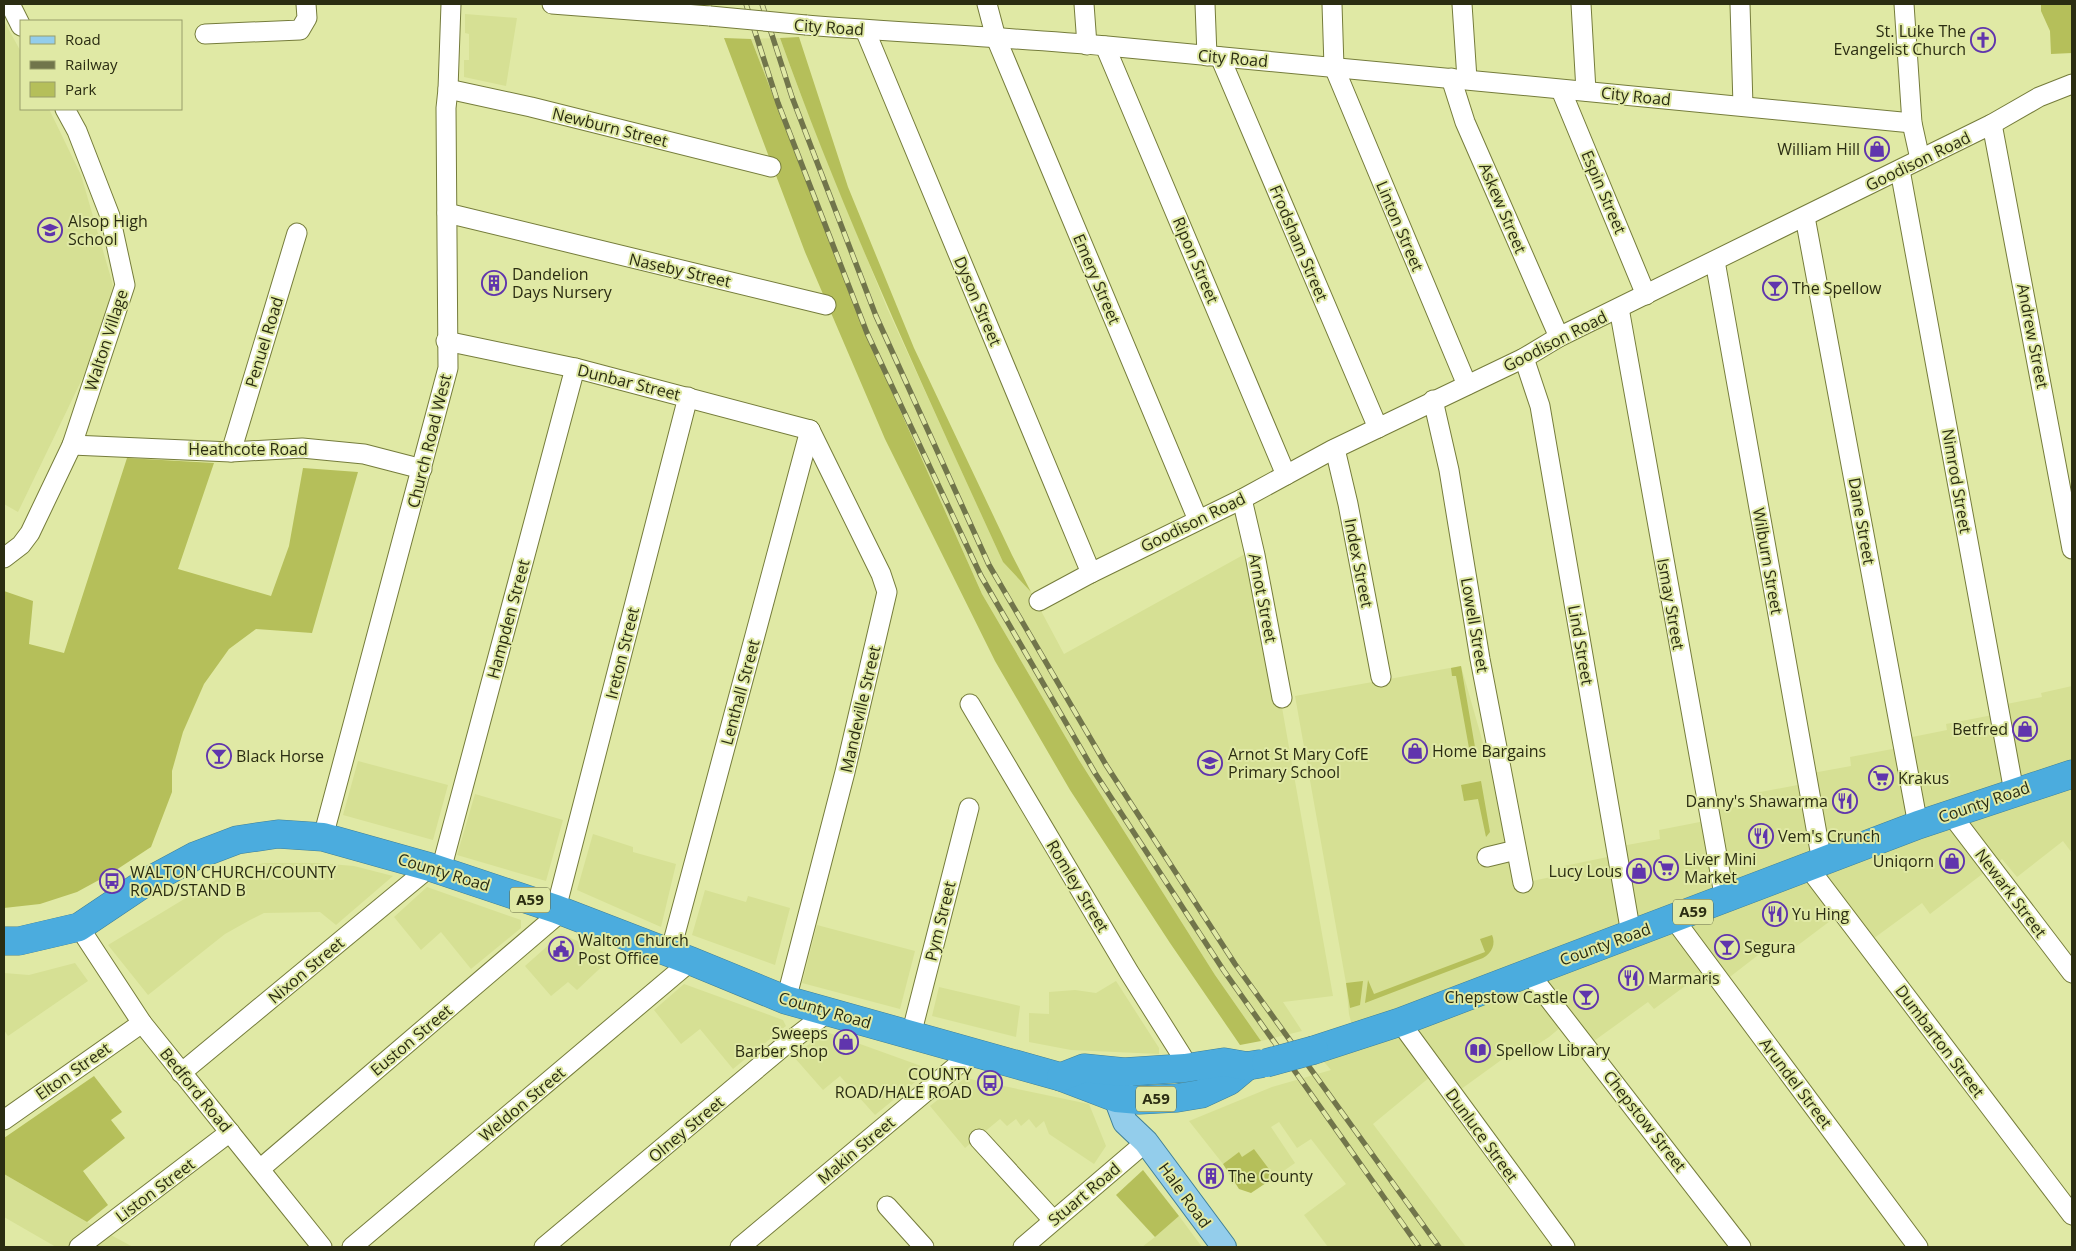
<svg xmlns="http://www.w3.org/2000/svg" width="2076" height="1251" viewBox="0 0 2076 1251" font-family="'Open Sans',sans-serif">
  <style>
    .built { fill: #d6e094 }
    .green { fill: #b5bf5a }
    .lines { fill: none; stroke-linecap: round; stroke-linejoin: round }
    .minor-casing { stroke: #757c3b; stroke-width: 21 }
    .major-casing { stroke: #408097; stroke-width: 26 }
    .highway-casing { stroke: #408097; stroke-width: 29 }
    .minor { stroke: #fff; stroke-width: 19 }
    .major { stroke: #93cdeb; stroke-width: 24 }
    .highway { stroke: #4bacde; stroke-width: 28 }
    .rail-casing { stroke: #71754b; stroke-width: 5.5 }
    .rail { stroke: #e0e9a5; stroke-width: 4; stroke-dasharray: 11; stroke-linecap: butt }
    .minor-bridge-casing { stroke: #757c3b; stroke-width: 21; stroke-linecap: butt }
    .highway-bridge-casing { stroke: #408097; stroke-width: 29; stroke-linecap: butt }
    .minor-bridge { stroke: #fff; stroke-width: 19 }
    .highway-bridge { stroke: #4bacde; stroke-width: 28 }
    .labels { text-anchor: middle; stroke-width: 4; stroke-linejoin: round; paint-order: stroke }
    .shield { fill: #e0e9a5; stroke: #61653e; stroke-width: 1 }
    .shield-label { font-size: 15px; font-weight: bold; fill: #2b2d12 }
    .street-label { font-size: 16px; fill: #2b2d12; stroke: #e0e9a5 }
    .poi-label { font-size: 16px; fill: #2b2d12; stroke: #e0e9a5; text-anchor: start }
  </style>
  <rect width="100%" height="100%" fill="#e0e9a5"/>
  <!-- built -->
  <g class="built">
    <path d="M465 14 517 18 506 86 464 77V60H469V34L465 33Z"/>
    <path d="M4 21 21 52V109H49L81 175 113 285 96 350 18 512 4 504Z"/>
    <path d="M780 38 799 90 887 308 1003 562 1031 592 1064 654 1254 549 1333 996 1283 1002 1302 1031 1261 1041 1215 975 1079 760 982 594 863 327 751 39Z"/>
    <path d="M1461 666 1523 883 1565 874 1564 866 1617 855 1616 847 1660 839 1659 830 1710 820 1709 812 1756 803 1755 793 1808 783 1807 774 1851 766 1850 757 1903 747 1902 739 1947 730 1946 724 1998 714 1997 706 2042 697 2041 693 2072 686V853L2063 841 2017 877 2002 859 1930 914 1922 903 1866 944 1842 912 1785 955 1775 942 1722 983 1711 969 1696 978 1654 1009 1648 1002 1587 1046 1567 1022 1549 1037 1529 1050 1527 1048 1508 1062 1504 1058 1453 1095 1436 1072 1373 1124 1466 1247H1328L1304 1215 1346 1184 1311 1139 1297 1148 1279 1122 1271 1127 1295 1163 1275 1177 1254 1149 1242 1158 1238 1153 1223 1164 1189 1121 1272 1087 1331 1070 1314 1050 1355 1038 1349 1014 1346 983 1295 696Z"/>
    <path d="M358 761 448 785 433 840 343 815Z"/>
    <path d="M475 794 563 820 546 881 457 855Z"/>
    <path d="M593 834 633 847V852L676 864 661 927 577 890Z"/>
    <path d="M264 863H318L354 866 393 876 336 925 320 912 264 913 250 920 225 934 148 995 108 945 224 875 244 867Z"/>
    <path d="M427 887 521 920V928L471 969 441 932 421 950 394 917Z"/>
    <path d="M705 890 746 902 748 896 790 908 775 965 692 935Z"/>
    <path d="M817 925 915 951 900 1009 802 983Z"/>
    <path d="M561 934 613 956 577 990 568 982 551 996 525 966Z"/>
    <path d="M75 963 88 981 8 1036 4 1030V973L29 975Z"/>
    <path d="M1116 981 1159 1048V1054L1071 1050 1029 1042V1013L1049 1014V992L1075 990 1096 993Z"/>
    <path d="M684 984 783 1020 786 1026 733 1069 700 1029 681 1044 654 1010Z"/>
    <path d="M939 987 1020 1006 1016 1037 932 1016Z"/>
    <path d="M824 1031 924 1067 926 1073 875 1115 840 1076 823 1090 794 1057Z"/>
    <path d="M965 1078 1089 1104 1106 1146 1094 1164 1049 1134 1044 1121 1036 1128 1029 1119 1021 1126 1016 1119 1007 1126 1000 1119 965 1148 930 1106Z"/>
    <path d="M4 1174 87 1222 133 1247H56L4 1217Z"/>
    <path d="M1179 1216 1202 1247H1142L1155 1237Z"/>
  </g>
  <!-- green -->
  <g class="green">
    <path d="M2041 4H2072V53L2051 54 2050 31 2041 11Z"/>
    <path d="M799 37 848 187 914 348 1012 555 1031 592 1003 562C924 389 844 217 780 38Z"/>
    <path d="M724 38 751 39 863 327 982 594 1079 760 1215 975 1261 1041 1240 1045 1170 943 1070 790 995 661 885 439 805 252Z"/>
    <path d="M127 458 214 463 178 569 271 596 289 546 303 468 358 472 312 633 256 629 229 649 204 684 183 732 172 771V792L151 847 110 874 77 892 40 904 4 908V591L33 601 29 644 64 653Z"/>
    <path d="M1461 666 1475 747 1469 748 1456 676H1452L1451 668Z"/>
    <path d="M1481 781 1490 832 1486 837 1478 799 1464 801 1461 785Z"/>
    <path d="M1492 935C1496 944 1492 953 1483 958L1365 1003 1368 980 1374 994 1485 952 1480 939Z"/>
    <path d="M1363 981 1360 1005 1350 1008 1346 983Z"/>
    <path d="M94 1076 122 1112 111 1120 125 1138 83 1171 108 1205 87 1222 4 1174V1138Z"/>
    <path d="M1254 1149 1275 1177 1251 1193 1239 1189 1223 1164 1239 1152 1242 1157Z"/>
    <path d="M1143 1170 1179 1216 1155 1237 1116 1195Z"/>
  </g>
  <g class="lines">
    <defs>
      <g id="minor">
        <path d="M10 4 21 26"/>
        <path d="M552 4 710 16"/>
        <path d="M987 4 996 38 1198 520"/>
        <path d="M1084 4 1087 45"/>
        <path d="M1205 4 1207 56"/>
        <path d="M1332 4 1334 67 1467 385"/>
        <path d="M1462 4 1467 79"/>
        <path d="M1581 4 1586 91"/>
        <path d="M1740 4 1743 106"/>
        <path d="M1904 4 1912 123 1920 159"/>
        <path d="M806 25C906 33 1007 37 1107 46 1375 70 1644 98 1912 123"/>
        <path d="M865 30 1091 573"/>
        <path d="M205 34 300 30 307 18 306 4"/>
        <path d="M1105 46 1286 475"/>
        <path d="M1220 57 1378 428"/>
        <path d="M1451 78 1465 122 1559 337"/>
        <path d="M448 89 531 107 771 167"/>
        <path d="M1561 90 1646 295"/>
        <path d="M1992 124 2072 549"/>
        <path d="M1900 170 2014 792"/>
        <path d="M447 213 826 305"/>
        <path d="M1805 217 1918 825"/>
        <path d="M1715 261 1822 862"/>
        <path d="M1619 308 1725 900"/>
        <path d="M446 341 575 368 810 430"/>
        <path d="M1524 358 1540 406 1631 934"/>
        <path d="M1433 400 1449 470 1480 659 1523 883"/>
        <path d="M72 445 231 452 302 448 364 454 422 469"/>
        <path d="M1335 449 1348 504 1381 677"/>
        <path d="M231 452 297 233"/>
        <path d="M1242 499 1255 555 1282 698"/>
        <path d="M4 558 21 545 30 533 72 445 125 285 110 216 77 131 65 109"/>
        <path d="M1039 601 1091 573 1242 499 1332 450 1524 358 1559 337 1992 124 2039 97 2072 84"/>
        <path d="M970 704 1129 972 1182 1056 1185 1068"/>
        <path d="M1950 813 2072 973"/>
        <path d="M323 837 448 368 446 108 448 89 451 4"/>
        <path d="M1487 857 1516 850"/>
        <path d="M1808 867 2072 1215"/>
        <path d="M441 870 575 368"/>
        <path d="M556 909 688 397"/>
        <path d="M1674 919 1918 1247"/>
        <path d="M79 927 142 1023 322 1247"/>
        <path d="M670 953 810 430"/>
        <path d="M1529 973 1741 1247"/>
        <path d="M786 1000 845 772 887 592 881 574 810 430"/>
        <path d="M1400 1022 1565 1247"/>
        <path d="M911 1035 969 808"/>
        <path d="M181 1073 430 867"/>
        <path d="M4 1120 142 1023"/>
        <path d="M979 1139 1053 1220"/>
        <path d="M260 1169 562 911"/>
        <path d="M887 1206 924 1247"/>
        <path d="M79 1247 230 1132"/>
        <path d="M352 1247 691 961"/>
        <path d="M544 1247 784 1046 828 1012"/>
        <path d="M740 1247 972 1053"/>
        <path d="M1023 1247 1146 1142"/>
      </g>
      <path id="major" d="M1121 1083 1116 1098 1125 1122 1146 1142 1224 1247"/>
      <g id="highway">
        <path d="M4 941H19L79 927 143 884 195 856 237 840 278 834 323 837 430 867 556 909 691 961 786 1000 1061 1077 1116 1098 1139 1100 1177 1098 1201 1094 1229 1081 1247 1066"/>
        <path d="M1314 1050 1400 1022 1918 825 2072 774"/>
        <path d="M1061 1077 1084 1068 1124 1072 1185 1068 1224 1062 1247 1066 1259 1064"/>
      </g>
    </defs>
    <!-- minor casing -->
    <use href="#minor" class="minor-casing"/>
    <!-- major casing -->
    <use href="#major" class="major-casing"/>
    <!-- highway casing -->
    <use href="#highway" class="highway-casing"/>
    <!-- minor -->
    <use href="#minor" class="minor"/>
    <!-- major -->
    <use href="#major" class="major"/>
    <!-- highway -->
    <use href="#highway" class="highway"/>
    <defs>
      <g id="rail">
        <path d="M746 4 778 103 867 333 981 576 1095 773 1224 971 1419 1247"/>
        <path d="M762 4 792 97 876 316 989 565 1106 765 1235 964 1439 1247"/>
      </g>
    </defs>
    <!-- rail casing -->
    <use href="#rail" class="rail-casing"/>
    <!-- rail -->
    <use href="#rail" class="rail"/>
    <defs>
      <path id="minor-bridge" d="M710 16 806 25"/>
      <path id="highway-bridge" d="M1266 1063 1314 1050"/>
    </defs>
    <!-- minor-bridge casing -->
    <use href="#minor-bridge" class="minor-bridge-casing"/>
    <!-- highway-bridge casing -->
    <use href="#highway-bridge" class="highway-bridge-casing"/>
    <!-- minor-bridge -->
    <use href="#minor-bridge" class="minor-bridge"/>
    <!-- highway-bridge -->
    <use href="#highway-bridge" class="highway-bridge"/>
  </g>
  <!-- icons -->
  <defs>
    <symbol id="church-ring" viewBox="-11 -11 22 22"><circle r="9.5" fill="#e0e9a5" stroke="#6035ad" stroke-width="1.5"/><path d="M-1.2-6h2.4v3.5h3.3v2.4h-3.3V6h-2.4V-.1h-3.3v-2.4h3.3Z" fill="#6035ad"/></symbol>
    <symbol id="shop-ring" viewBox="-11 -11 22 22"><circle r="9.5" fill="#e0e9a5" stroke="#6035ad" stroke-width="1.5"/><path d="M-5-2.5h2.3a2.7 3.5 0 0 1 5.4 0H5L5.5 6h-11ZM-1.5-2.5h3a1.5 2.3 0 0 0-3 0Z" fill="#6035ad"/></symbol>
    <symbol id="school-ring" viewBox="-11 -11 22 22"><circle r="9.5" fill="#e0e9a5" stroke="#6035ad" stroke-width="1.5"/><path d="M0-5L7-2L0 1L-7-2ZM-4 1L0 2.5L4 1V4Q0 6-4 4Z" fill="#6035ad"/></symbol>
    <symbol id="building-ring" viewBox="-11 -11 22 22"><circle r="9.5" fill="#e0e9a5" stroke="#6035ad" stroke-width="1.5"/><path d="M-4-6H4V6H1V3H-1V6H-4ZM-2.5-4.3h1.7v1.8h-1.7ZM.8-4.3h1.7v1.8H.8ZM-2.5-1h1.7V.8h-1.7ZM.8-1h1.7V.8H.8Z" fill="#6035ad"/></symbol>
    <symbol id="bar-ring" viewBox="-11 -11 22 22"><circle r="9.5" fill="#e0e9a5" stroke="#6035ad" stroke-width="1.5"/><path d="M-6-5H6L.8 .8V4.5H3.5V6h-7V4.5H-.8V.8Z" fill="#6035ad"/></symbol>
    <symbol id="supermarket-ring" viewBox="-11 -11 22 22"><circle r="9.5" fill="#e0e9a5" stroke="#6035ad" stroke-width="1.5"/><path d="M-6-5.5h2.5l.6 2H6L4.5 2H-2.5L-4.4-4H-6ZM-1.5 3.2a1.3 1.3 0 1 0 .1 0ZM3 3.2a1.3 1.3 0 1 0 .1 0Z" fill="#6035ad"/></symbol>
    <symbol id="restaurant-ring" viewBox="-11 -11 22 22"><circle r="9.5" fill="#e0e9a5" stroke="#6035ad" stroke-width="1.5"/><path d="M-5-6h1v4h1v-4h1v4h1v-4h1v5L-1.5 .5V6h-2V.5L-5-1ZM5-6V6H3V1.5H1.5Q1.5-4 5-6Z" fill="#6035ad"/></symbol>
    <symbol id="bus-ring" viewBox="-11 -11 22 22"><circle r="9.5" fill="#e0e9a5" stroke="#6035ad" stroke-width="1.5"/><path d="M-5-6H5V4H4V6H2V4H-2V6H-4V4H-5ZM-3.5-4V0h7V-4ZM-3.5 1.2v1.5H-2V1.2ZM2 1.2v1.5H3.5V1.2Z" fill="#6035ad"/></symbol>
    <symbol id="civic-ring" viewBox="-11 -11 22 22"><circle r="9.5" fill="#e0e9a5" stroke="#6035ad" stroke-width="1.5"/><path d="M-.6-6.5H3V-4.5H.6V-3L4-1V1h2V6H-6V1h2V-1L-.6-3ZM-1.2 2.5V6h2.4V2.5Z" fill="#6035ad"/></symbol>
    <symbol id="library-ring" viewBox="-11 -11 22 22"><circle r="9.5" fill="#e0e9a5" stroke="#6035ad" stroke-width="1.5"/><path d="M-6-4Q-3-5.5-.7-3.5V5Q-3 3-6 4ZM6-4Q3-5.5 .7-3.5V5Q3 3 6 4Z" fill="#6035ad"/></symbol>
  </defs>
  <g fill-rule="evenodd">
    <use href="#church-ring" x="1969" y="26" width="28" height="28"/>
    <use href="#shop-ring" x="1863" y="135" width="28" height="28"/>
    <use href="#school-ring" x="36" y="216" width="28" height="28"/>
    <use href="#building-ring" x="480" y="269" width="28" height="28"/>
    <use href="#bar-ring" x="1761" y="274" width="28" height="28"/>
    <use href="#shop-ring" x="2011" y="715" width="28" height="28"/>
    <use href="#shop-ring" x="1401" y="737" width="28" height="28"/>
    <use href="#bar-ring" x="205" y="742" width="28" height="28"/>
    <use href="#school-ring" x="1196" y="749" width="28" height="28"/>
    <use href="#supermarket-ring" x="1867" y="764" width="28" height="28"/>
    <use href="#restaurant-ring" x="1831" y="787" width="28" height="28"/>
    <use href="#restaurant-ring" x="1747" y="822" width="28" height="28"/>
    <use href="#shop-ring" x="1938" y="847" width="28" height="28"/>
    <use href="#supermarket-ring" x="1652" y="854" width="28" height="28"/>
    <use href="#shop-ring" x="1625" y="857" width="28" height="28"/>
    <use href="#bus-ring" x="98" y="867" width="28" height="28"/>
    <use href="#restaurant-ring" x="1761" y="900" width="28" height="28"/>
    <use href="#bar-ring" x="1713" y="933" width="28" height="28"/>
    <use href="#civic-ring" x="547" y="935" width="28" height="28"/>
    <use href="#restaurant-ring" x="1617" y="964" width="28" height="28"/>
    <use href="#bar-ring" x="1572" y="983" width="28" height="28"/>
    <use href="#shop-ring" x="832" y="1028" width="28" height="28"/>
    <use href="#library-ring" x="1464" y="1036" width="28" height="28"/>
    <use href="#bus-ring" x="976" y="1069" width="28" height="28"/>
    <use href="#building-ring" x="1197" y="1162" width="28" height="28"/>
  </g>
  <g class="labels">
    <!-- shield labels -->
    <g class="shield">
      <rect x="510" y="887.5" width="40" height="25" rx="4"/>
      <rect x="1673" y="899.5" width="40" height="25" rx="4"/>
      <rect x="1136" y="1086.5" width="40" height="25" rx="4"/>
    </g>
    <g class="shield-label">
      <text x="530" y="905">A59</text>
      <text x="1693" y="917">A59</text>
      <text x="1156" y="1104">A59</text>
    </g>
    <!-- street labels -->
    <g class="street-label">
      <text transform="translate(829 27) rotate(4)" y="6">City Road</text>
      <text transform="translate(1233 58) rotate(5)" y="6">City Road</text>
      <text transform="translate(1636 96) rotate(6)" y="6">City Road</text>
      <text transform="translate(610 127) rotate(14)" y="6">Newburn Street</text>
      <text transform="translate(1918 161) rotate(-26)" y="6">Goodison Road</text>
      <text transform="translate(1604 192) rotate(67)" y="6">Espin Street</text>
      <text transform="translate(1503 208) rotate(67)" y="6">Askew Street</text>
      <text transform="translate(1400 226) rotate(67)" y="6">Linton Street</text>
      <text transform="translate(1299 243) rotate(67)" y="6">Frodsham Street</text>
      <text transform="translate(1196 260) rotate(67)" y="6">Ripon Street</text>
      <text transform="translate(680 270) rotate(13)" y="6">Naseby Street</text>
      <text transform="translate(1097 279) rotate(67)" y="6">Emery Street</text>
      <text transform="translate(978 301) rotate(67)" y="6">Dyson Street</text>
      <text transform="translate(2033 336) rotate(79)" y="6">Andrew Street</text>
      <text transform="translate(106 340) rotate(-72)" y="6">Walton Village</text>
      <text transform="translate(1555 341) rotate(-27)" y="6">Goodison Road</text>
      <text transform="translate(264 342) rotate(-73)" y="6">Penuel Road</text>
      <text transform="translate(629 382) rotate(14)" y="6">Dunbar Street</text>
      <text transform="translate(429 441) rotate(-76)" y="6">Church Road West</text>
      <text x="248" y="455">Heathcote Road</text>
      <text transform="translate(1957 481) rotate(80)" y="6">Nimrod Street</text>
      <text transform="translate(1862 521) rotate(80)" y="6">Dane Street</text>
      <text transform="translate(1193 522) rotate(-26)" y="6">Goodison Road</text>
      <text transform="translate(1768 561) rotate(80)" y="6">Wilburn Street</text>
      <text transform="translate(1359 563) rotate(79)" y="6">Index Street</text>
      <text transform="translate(1263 598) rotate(79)" y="6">Arnot Street</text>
      <text transform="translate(1671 604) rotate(80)" y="6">Ismay Street</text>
      <text transform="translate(508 619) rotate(-75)" y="6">Hampden Street</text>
      <text transform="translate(1475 625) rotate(80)" y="6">Lowell Street</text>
      <text transform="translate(1581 645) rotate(80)" y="6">Lind Street</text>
      <text transform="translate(622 653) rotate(-76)" y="6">Ireton Street</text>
      <text transform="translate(740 692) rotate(-75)" y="6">Lenthall Street</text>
      <text transform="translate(860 709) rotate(-77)" y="6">Mandeville Street</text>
      <text transform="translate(1984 802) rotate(-19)" y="6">County Road</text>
      <text transform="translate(444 872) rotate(17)" y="6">County Road</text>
      <text transform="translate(1078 886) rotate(59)" y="6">Romley Street</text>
      <text transform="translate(2011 893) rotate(53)" y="6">Newark Street</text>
      <text transform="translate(940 921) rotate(-76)" y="6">Pym Street</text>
      <text transform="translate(1605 944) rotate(-20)" y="6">County Road</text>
      <text transform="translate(306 970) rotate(-40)" y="6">Nixon Street</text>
      <text transform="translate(825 1010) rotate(16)" y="6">County Road</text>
      <text transform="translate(411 1040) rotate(-40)" y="6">Euston Street</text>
      <text transform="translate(1940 1041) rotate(53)" y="6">Dumbarton Street</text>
      <text transform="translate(73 1071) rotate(-35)" y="6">Elton Street</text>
      <text transform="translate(1796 1083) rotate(53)" y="6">Arundel Street</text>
      <text transform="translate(196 1090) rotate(51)" y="6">Bedford Road</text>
      <text transform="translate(522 1104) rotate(-40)" y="6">Weldon Street</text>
      <text transform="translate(1645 1121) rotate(52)" y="6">Chepstow Street</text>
      <text transform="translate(686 1129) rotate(-40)" y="6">Olney Street</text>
      <text transform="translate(1482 1135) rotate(54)" y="6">Dunluce Street</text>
      <text transform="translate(856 1150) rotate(-40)" y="6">Makin Street</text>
      <text transform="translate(155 1190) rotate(-37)" y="6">Liston Street</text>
      <text transform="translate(1084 1194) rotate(-40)" y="6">Stuart Road</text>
      <text transform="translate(1185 1195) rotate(54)" y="6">Hale Road</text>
    </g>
    <!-- poi labels -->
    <g class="poi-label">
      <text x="1966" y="37" text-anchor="end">St. Luke The<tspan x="1966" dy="18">Evangelist Church</tspan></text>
      <text x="1860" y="155" text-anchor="end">William Hill</text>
      <text x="68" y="227">Alsop High<tspan x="68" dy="18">School</tspan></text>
      <text x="512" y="280">Dandelion<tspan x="512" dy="18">Days Nursery</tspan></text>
      <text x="1792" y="294">The Spellow</text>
      <text x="2008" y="735" text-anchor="end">Betfred</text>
      <text x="1432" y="757">Home Bargains</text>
      <text x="1228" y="760">Arnot St Mary CofE<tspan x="1228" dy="18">Primary School</tspan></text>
      <text x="236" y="762">Black Horse</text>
      <text x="1898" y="784">Krakus</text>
      <text x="1828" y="807" text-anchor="end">Danny's Shawarma</text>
      <text x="1778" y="842">Vem's Crunch</text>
      <text x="1684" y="865">Liver Mini<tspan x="1684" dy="18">Market</tspan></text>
      <text x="1934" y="867" text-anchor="end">Uniqorn</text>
      <text x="1622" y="877" text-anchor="end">Lucy Lous</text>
      <text x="130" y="878">WALTON CHURCH/COUNTY<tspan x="130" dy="18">ROAD/STAND B</tspan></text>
      <text x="1792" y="920">Yu Hing</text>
      <text x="578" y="946">Walton Church<tspan x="578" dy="18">Post Office</tspan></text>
      <text x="1744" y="953">Segura</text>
      <text x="1648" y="984">Marmaris</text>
      <text x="1568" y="1003" text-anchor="end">Chepstow Castle</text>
      <text x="828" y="1039" text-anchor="end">Sweeps<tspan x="828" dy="18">Barber Shop</tspan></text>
      <text x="1496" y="1056">Spellow Library</text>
      <text x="972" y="1080" text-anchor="end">COUNTY<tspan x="972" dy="18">ROAD/HALE ROAD</tspan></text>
      <text x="1228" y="1182">The County</text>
    </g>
  </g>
  <!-- border -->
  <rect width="2076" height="1251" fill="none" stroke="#2b2d12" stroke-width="10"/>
  <!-- legend -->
  <rect x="20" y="20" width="162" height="90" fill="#e0e9a5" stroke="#989e6a"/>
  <rect x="30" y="36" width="25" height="8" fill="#93cdeb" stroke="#989e6a"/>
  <text x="65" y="45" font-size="15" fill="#2b2d12">Road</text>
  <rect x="30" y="61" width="25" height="8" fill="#71754b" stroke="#989e6a"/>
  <text x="65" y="70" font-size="15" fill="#2b2d12">Railway</text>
  <rect x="30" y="82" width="25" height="15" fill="#b5bf5a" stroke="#989e6a"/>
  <text x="65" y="95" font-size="15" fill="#2b2d12">Park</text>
</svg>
